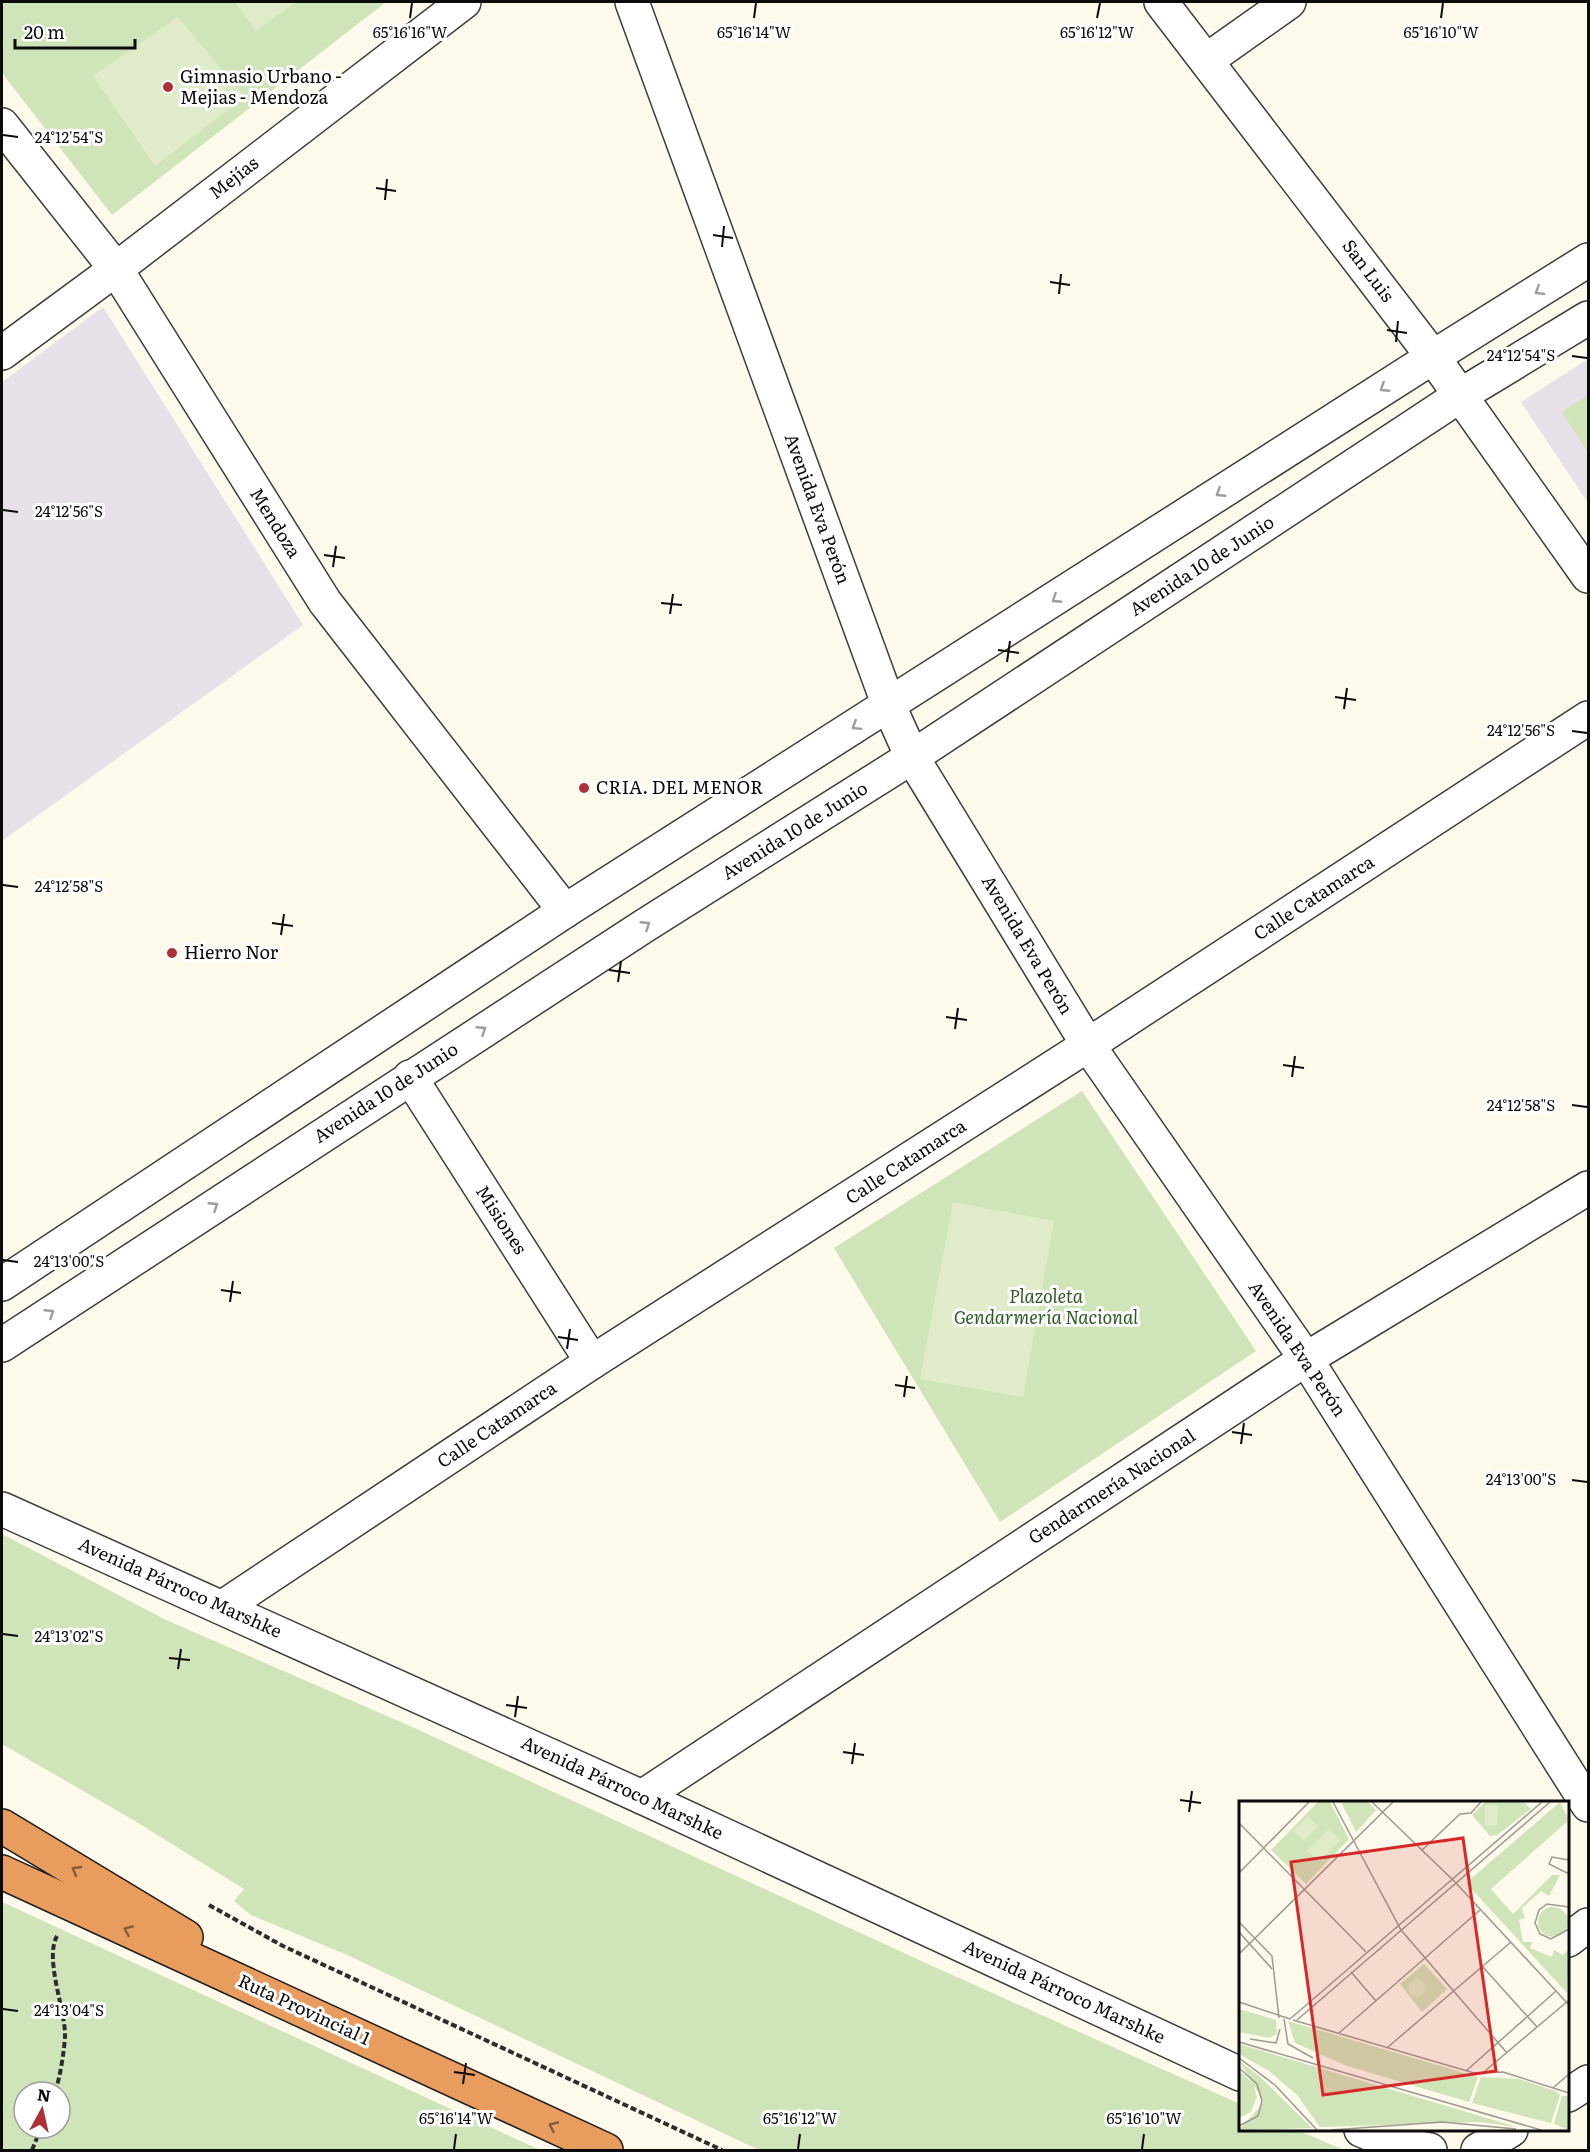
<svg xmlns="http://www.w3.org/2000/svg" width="1590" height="2152" viewBox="0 0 1590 2152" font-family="Literata,serif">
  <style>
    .industrial { fill: #e8e0e9 }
    .green { fill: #cfe4b8; fill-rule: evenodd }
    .pitch { fill: #e0ecc9 }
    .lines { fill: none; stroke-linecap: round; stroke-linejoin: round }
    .minor-casing { stroke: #3e3e3e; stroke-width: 36 }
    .highway-casing { stroke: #1c1c1c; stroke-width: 36 }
    .path { stroke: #2d2d2d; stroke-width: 4; stroke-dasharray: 6 3; stroke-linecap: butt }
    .minor { stroke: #fff; stroke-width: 33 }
    .highway { stroke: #e89c5e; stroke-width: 33 }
    .oneway { stroke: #9d9d9d }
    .oneway2 { stroke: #855b39 }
    .ticks { fill: none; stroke: #0b0b0b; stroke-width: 2 }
    .poi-dot { fill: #ae3037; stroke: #fff; stroke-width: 2 }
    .labels { text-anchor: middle; stroke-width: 6; stroke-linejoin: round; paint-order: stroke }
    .poi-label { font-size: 18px; fill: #0b0b0b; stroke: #fff; text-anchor: start }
    .street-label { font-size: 18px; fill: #0b0b0b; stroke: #fff }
    .park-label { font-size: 18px; font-style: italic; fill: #2e5c22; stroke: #fff }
    .inset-road { fill: none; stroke: #9c9a91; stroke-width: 1.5 }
    .view { fill: #d62828; fill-opacity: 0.15; stroke: #d62828; stroke-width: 3 }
    .inset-edge { fill: none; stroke: #0b0b0b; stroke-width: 3 }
    .ticks-label { font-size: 15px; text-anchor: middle; fill: #0b0b0b; stroke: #fff; stroke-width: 6; stroke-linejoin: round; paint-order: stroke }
  </style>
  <rect width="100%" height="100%" fill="#fdf9eb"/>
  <!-- industrial -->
  <g class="industrial">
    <path d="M103 307 303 625 2 841V382Z"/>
    <path d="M1588 359V503L1521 402Z"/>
  </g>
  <!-- green -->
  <g class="green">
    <path d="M2 2H386L112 215 2 73Z"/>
    <path d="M1588 395V453L1562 412Z"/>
    <path d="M1082 1091 1256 1351 1000 1522 834 1248Z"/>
    <path d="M2 1534 166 1620 410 1726 930 1965 1240 2104V2130H1297L1344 2150H759L345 1954 251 1915 234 1901 244 1889 135 1821 2 1744Z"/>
    <path d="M2 1902 540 2150H2ZM24 2092H60V2128H24Z"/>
  </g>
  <!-- pitch -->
  <g class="pitch">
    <path d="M235 2H296L256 31Z"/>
    <path d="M178 17 245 97 155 166 93 76Z"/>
    <path d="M953 1202 1054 1221 1023 1397 920 1379Z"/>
  </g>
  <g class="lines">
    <defs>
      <g id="minor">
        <path d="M632 2 889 706 912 757 1088 1045 1306 1359 1588 1805"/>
        <path d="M1161 2 1433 357 1588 576"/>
        <path d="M1207 60 1289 2"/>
        <path d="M2 125 116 269 325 602 565 911"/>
        <path d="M2 353 116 269 464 2"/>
        <path d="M410 1077 592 1362"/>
        <path d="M2 1284 565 911 1433 357 1588 260"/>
        <path d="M2 1345 644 926 912 757 1461 395 1588 318"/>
        <path d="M2 1509 642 1797 1240 2074"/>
        <path d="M223 1607 592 1362 1088 1045 1588 718"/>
        <path d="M642 1797 1306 1359 1588 1188"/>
        <path d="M1568 1940 1588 1925"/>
        <path d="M1568 2095 1588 2082"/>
        <path d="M1361 2130 1392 2143 1430 2150"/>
        <path d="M1478 2150 1511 2130"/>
      </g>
      <g id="highway">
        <path d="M2 1826 186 1937"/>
        <path d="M2 1872 606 2150"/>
      </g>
    </defs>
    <!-- minor casing -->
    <use href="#minor" class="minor-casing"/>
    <!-- highway casing -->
    <use href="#highway" class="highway-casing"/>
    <!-- path -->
    <g class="path">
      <path d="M209 1905 283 1946 722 2150"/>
      <path d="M55 2092C60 2078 64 2052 65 2037 66 2011 44 1959 57 1936"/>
      <path d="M32 2150 41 2128"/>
    </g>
    <!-- minor -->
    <use href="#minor" class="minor"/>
    <!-- highway -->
    <use href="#highway" class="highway"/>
  </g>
  <!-- one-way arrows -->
  <defs><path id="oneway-chevron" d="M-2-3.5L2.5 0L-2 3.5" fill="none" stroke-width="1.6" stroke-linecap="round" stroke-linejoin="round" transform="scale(1.5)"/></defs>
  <g class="oneway">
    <use href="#oneway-chevron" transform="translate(1539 291) rotate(148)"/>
    <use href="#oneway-chevron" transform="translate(1384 388) rotate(147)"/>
    <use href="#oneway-chevron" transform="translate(1220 493) rotate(147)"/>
    <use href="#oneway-chevron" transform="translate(1056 599) rotate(147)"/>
    <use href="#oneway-chevron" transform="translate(856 726) rotate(148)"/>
    <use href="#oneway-chevron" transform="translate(646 925) rotate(-33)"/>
    <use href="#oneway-chevron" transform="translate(482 1030) rotate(-33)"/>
    <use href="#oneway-chevron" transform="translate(214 1206) rotate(-33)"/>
    <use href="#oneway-chevron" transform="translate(50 1313) rotate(-33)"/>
  </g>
  <g class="oneway2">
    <use href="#oneway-chevron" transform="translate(76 1870) rotate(-150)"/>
    <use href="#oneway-chevron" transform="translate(128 1930) rotate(-156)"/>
    <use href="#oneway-chevron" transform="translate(553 2126) rotate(-155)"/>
  </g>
  <!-- ticks -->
  <path class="ticks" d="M410 18 412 3M754 18 756 3M1097 18 1100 3M1441 18 1443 3M3 135 18 137M376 188 396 191M385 200 387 179M713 235 733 238M722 247 724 226M1050 282 1070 285M1059 294 1061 274M1387 330 1407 333M1396 342 1398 321M1572 356 1587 358M3 510 18 512M324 555 345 558M333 567 336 546M661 603 682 605M670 614 673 594M998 650 1019 653M1007 662 1010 641M1335 697 1356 700M1344 709 1347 688M1572 731 1587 733M3 885 18 887M272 923 293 926M281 935 284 914M609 970 630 973M618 982 621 961M946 1017 967 1020M955 1029 958 1008M1283 1065 1304 1068M1292 1077 1295 1056M1572 1105 1587 1107M3 1260 18 1262M221 1290 241 1293M230 1302 233 1281M558 1337 578 1340M567 1349 570 1329M895 1385 915 1388M904 1397 907 1376M1232 1432 1252 1435M1241 1444 1244 1423M1572 1480 1587 1482M3 1634 18 1636M169 1658 190 1660M178 1669 181 1649M506 1705 527 1708M515 1717 518 1696M843 1752 864 1755M852 1764 855 1743M1180 1800 1201 1803M1189 1812 1192 1791M3 2009 18 2011M454 2072 475 2075M463 2084 466 2063M454 2149 456 2134M798 2149 800 2134M1142 2149 1144 2134"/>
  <!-- markers -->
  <g class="poi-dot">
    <circle cx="168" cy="87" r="6"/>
    <circle cx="584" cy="788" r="6"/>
    <circle cx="172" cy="953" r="6"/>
  </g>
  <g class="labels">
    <!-- poi labels -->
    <g class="poi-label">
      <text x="180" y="83">Gimnasio Urbano -<tspan x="180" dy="21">Mejias - Mendoza</tspan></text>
      <text x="596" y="794">CRIA. DEL MENOR</text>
      <text x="184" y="959">Hierro Nor</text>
    </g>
    <!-- street labels -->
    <g class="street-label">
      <text transform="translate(234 178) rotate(-38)" y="6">Mejías</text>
      <text transform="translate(1368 271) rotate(53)" y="6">San Luis</text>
      <text transform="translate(817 509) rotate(70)" y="6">Avenida Eva Perón</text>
      <text transform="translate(275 523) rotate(58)" y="6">Mendoza</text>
      <text transform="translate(1202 566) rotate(-33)" y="6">Avenida 10 de Junio</text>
      <text transform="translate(795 831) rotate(-32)" y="6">Avenida 10 de Junio</text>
      <text transform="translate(1314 898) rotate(-33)" y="6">Calle Catamarca</text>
      <text transform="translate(1027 945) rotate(59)" y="6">Avenida Eva Perón</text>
      <text transform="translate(386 1093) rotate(-33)" y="6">Avenida 10 de Junio</text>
      <text transform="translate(906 1162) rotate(-33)" y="6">Calle Catamarca</text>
      <text transform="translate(501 1220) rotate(57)" y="6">Misiones</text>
      <text transform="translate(1297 1349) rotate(56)" y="6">Avenida Eva Perón</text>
      <text transform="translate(497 1425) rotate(-34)" y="6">Calle Catamarca</text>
      <text transform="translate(1112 1487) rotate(-33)" y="6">Gendarmería Nacional</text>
      <text transform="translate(180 1588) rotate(24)" y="6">Avenida Párroco Marshke</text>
      <text transform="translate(622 1788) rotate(25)" y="6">Avenida Párroco Marshke</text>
      <text transform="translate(1064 1992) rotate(25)" y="6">Avenida Párroco Marshke</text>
      <text transform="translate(304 2010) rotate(25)" y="6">Ruta Provincial 1</text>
    </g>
    <!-- park labels -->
    <g class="park-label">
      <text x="1046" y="1303">Plazoleta<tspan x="1046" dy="21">Gendarmería Nacional</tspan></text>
    </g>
  </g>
  <!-- overview -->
  <g transform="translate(1239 1801)">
    <rect width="330" height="330" fill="#fdf9eb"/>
    <path d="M79 1H91L110 38 67 83 32 49ZM102 1H129L137 9 117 31ZM246 1H285L292 8 258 34 251 35 233 14ZM321 1 330 19 252 88 274 113 313 74H321L310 95 302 90 283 107 286 117 280 119 284 141H293L291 147 313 156 315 149 324 154 330 148 328 192 227 82ZM299 121a15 15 0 1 1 30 0a15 15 0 1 1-30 0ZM185 163 208 188 183 211 161 183ZM0 208 37 219 38 233 30 237 0 231ZM49 220 239 276 230 301 108 265 56 242ZM0 243 278 326 241 321 81 326 58 294 30 270 0 253ZM0 260 19 274 73 327 0 329 25 301ZM0 270 14 282 18 296 12 311 0 317ZM242 276 280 278 316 290 321 294 312 322 233 302ZM323 295H330V329L315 323Z" fill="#cfe4b8"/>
    <path d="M246 4H259L258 25 246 24ZM69 15 79 25 65 40 54 30ZM90 28 101 40 80 60 68 49ZM170 187a8 8 0 1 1 16 0a8 8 0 1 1-16 0Z" fill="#e0ecc9"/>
    <path class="inset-road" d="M94 1 162 129 268 252M133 1 216 81 330 204M0 22 127 151M183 49 221 13 232 12 242 1M330 59 313 56 310 63 330 73M0 72 70 1M330 106 308 103 300 109 296 122 301 133 312 138 330 128M0 121 33 155 40 217M0 131 33 168M0 153 154 1M243 165 298 226M112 171 137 200M0 201 51 218M45 218 49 243 74 257M51 218 303 1M54 219 235 272 264 271 330 292M58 219 311 1M100 232 241 109M11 238 37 242 41 228M0 241 302 329M149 246 272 141M0 257 36 284 78 329M0 267 18 283 23 300 19 315 0 325M227 270 317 190M246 270 330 199M314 287 330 273M92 329 203 321 277 328"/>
    <path class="view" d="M224 37 257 270 84 294 52 61Z"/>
    <rect width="330" height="330" class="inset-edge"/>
  </g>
  <g class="ticks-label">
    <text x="410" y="38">65°16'16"W</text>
    <text x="754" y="38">65°16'14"W</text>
    <text x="1097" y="38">65°16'12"W</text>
    <text x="1441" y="38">65°16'10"W</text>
    <text x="69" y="143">24°12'54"S</text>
    <text x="1521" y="361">24°12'54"S</text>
    <text x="69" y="517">24°12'56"S</text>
    <text x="1521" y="736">24°12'56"S</text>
    <text x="69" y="892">24°12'58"S</text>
    <text x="1521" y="1111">24°12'58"S</text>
    <text x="69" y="1267">24°13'00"S</text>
    <text x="1521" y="1485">24°13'00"S</text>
    <text x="69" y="1642">24°13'02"S</text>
    <text x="69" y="2016">24°13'04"S</text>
    <text x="456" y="2124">65°16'14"W</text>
    <text x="800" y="2124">65°16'12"W</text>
    <text x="1144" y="2124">65°16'10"W</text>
  </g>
  <!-- border -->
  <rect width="1590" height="2152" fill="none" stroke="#0b0b0b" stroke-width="6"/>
  <!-- north arrow -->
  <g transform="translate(42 2110) rotate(8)"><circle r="28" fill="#ffffff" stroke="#9d9d9d" stroke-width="1.5"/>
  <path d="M0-4.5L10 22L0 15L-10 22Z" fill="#ae3037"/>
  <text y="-9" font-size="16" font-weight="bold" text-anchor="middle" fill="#0b0b0b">N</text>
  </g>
  <!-- scale -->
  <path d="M15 39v9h120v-9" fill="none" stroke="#0b0b0b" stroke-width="3"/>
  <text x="24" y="39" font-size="18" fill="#0b0b0b" stroke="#ffffff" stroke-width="4.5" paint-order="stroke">20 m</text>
</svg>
